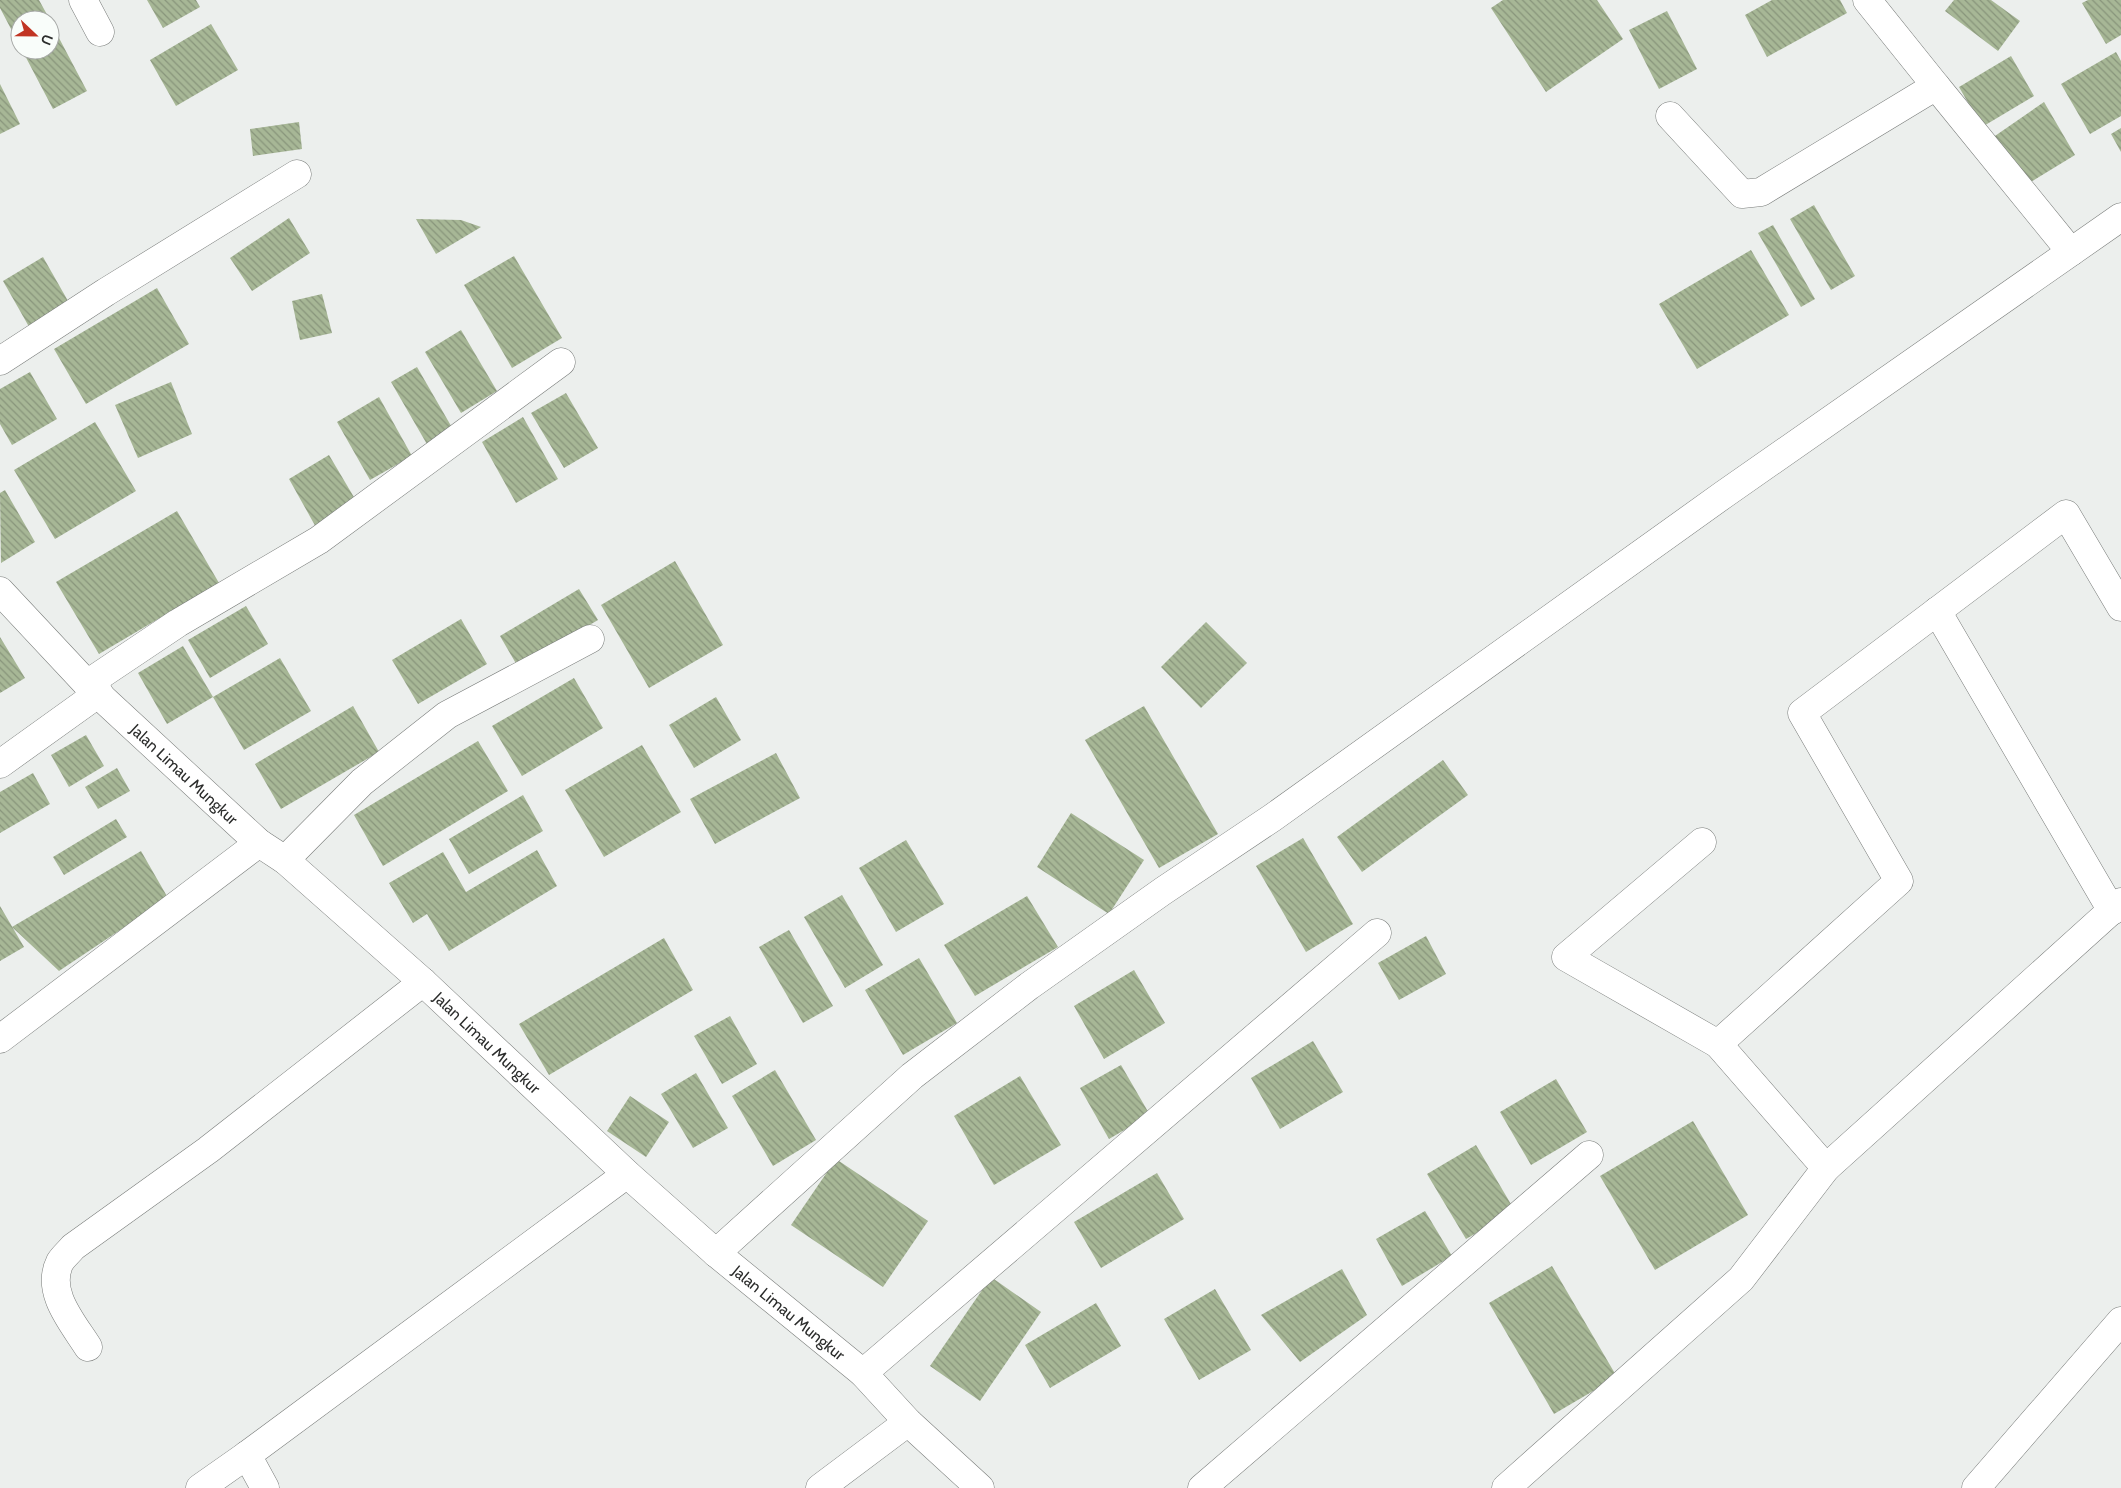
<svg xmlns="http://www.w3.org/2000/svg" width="2121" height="1488" viewBox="0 0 2121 1488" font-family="Cabin,sans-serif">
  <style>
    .building { fill: url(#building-back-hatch) }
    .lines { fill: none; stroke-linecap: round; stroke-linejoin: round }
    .minor-casing { stroke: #797c7a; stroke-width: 29 }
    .tertiary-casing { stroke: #797c7a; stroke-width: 29 }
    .minor { stroke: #fff; stroke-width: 28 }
    .tertiary { stroke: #fff; stroke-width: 28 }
    .labels { text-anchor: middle; stroke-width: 4; stroke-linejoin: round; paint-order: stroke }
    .street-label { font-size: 16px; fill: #2b2c2b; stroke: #f9fdfa }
  </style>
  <defs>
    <pattern id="building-back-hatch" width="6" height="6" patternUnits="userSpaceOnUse" patternTransform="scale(1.25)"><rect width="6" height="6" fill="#a7b796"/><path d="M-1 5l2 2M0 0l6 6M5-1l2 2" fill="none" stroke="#88957b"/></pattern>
  </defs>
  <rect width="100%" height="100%" fill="#ecefed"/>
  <!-- building -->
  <g class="building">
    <path d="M0 0H39L50 20H20V46L0 8Z"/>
    <path d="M147 0H196L200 7 163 28Z"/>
    <path d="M1503 0H1597L1623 39 1546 92 1491 8Z"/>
    <path d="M1772 0H1840L1847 13 1767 57 1745 15Z"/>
    <path d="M1954 0H1991L2020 21 1998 51 1945 11Z"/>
    <path d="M2088 0H2121V35L2106 44 2082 3Z"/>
    <path d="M1667 11 1697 69 1659 89 1629 30Z"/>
    <path d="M50 21 87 91 53 109 22 50H50Z"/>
    <path d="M211 24 238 70 176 106 150 60Z"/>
    <path d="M2116 52 2121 61V116L2090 134 2061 84Z"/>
    <path d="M2011 56 2034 96 1982 127 1959 87Z"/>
    <path d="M0 84 20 124 0 134Z"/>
    <path d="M2044 102 2075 155 2029 183 1992 138Z"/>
    <path d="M299 122 302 149 253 156 250 129Z"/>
    <path d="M2121 128V152L2111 134Z"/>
    <path d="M1814 205 1855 276 1831 290 1790 219Z"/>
    <path d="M289 218 310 253 252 291 230 258Z"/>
    <path d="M416 219 461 220 481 227 436 254Z"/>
    <path d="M1773 225 1815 299 1801 307 1758 233Z"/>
    <path d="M1751 250 1789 315 1697 369 1659 304Z"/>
    <path d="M514 256 562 338 512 368 464 285Z"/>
    <path d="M43 257 72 308 32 332 3 281Z"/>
    <path d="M157 288 189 344 86 404 54 349Z"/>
    <path d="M322 294 332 333 300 340 292 301Z"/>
    <path d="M461 330 497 391 461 413 425 352Z"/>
    <path d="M417 367 454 431 428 446 391 382Z"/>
    <path d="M30 372 57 419 12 445 0 424V389Z"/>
    <path d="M171 382 192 434 138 458 115 405Z"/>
    <path d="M566 393 598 448 564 468 531 413Z"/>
    <path d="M379 397 412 456 370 480 337 422Z"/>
    <path d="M523 417 558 479 516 503 482 442Z"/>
    <path d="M95 422 136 491 55 539 14 470Z"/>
    <path d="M329 455 358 504 317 529 289 479Z"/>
    <path d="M5 490 35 542 1 563 0 493Z"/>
    <path d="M177 511 219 583 99 654 56 582Z"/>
    <path d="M675 561 723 645 649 688 601 605Z"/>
    <path d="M579 589 598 620 518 667 500 636Z"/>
    <path d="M246 606 268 644 210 678 188 640Z"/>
    <path d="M461 619 487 664 418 704 392 660Z"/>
    <path d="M1206 622 1247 663 1201 708 1161 667Z"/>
    <path d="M0 637 25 678 0 693Z"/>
    <path d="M183 646 213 697 167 724 138 673Z"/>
    <path d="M280 658 311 711 244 750 213 697Z"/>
    <path d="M574 678 603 728 522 776 492 726Z"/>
    <path d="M716 697 741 740 694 768 669 725Z"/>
    <path d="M353 706 379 752 281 809 255 764Z"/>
    <path d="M1144 706 1218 834 1159 868 1085 740Z"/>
    <path d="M86 735 104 766 69 787 51 755Z"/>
    <path d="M478 741 508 791 383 866 354 815Z"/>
    <path d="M642 745 681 812 604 857 565 790Z"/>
    <path d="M776 753 800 798 715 844 690 799Z"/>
    <path d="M1443 760 1468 795 1362 872 1337 837Z"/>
    <path d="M117 768 130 791 98 809 85 787Z"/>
    <path d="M33 773 50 804 0 833V792Z"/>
    <path d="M523 795 543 831 469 874 449 839Z"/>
    <path d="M1071 813 1144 860 1109 914 1037 867Z"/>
    <path d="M116 819 127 837 64 875 53 857Z"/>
    <path d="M1303 838 1353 924 1306 952 1256 866Z"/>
    <path d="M906 840 944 904 896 932 859 868Z"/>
    <path d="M537 850 557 886 449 951 427 914 413 923 389 883 443 852 466 892Z"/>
    <path d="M141 851 168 898 59 971 12 927Z"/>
    <path d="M842 895 883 965 845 988 804 917Z"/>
    <path d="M1027 896 1058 947 975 996 944 945Z"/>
    <path d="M0 906 24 947 0 961Z"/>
    <path d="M789 930 833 1006 803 1023 759 947Z"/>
    <path d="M1426 936 1446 974 1399 1000 1378 963Z"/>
    <path d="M664 938 693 990 549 1075 519 1024Z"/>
    <path d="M919 958 957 1023 903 1055 865 990Z"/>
    <path d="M1134 970 1165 1023 1104 1059 1074 1006Z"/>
    <path d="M730 1016 757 1064 722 1084 694 1036Z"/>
    <path d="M1313 1041 1343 1092 1280 1129 1251 1078Z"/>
    <path d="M1121 1065 1150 1115 1109 1139 1080 1088Z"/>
    <path d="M775 1070 816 1140 773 1166 732 1096Z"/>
    <path d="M696 1073 728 1128 693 1148 661 1094Z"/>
    <path d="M1020 1076 1061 1145 994 1185 954 1116Z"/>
    <path d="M1556 1079 1587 1132 1531 1165 1500 1112Z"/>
    <path d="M630 1096 669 1122 646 1157 607 1131Z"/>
    <path d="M1693 1121 1748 1215 1655 1270 1600 1176Z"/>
    <path d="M1476 1145 1515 1211 1466 1239 1427 1174Z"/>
    <path d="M836 1159 928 1221 883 1287 791 1225Z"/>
    <path d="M1157 1173 1184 1219 1101 1268 1074 1222Z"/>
    <path d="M1425 1211 1452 1256 1402 1286 1376 1239Z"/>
    <path d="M1552 1266 1617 1377 1554 1414 1489 1303Z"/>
    <path d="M1342 1269 1367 1315 1300 1362 1261 1315Z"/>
    <path d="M991 1277 1041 1312 980 1401 930 1366Z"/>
    <path d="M1215 1289 1251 1350 1199 1380 1164 1319Z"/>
    <path d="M1096 1303 1121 1346 1050 1388 1025 1345Z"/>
  </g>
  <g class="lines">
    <defs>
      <g id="minor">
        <path d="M83 0 100 32"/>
        <path d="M1867 0 1936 86"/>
        <path d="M1670 116 1742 194 1761 192 1936 86 2071 252"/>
        <path d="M0 361 106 292 297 174"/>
        <path d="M1937 611 2112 911"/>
        <path d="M87 684 178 623 319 540 561 362"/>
        <path d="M0 764 99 693"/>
        <path d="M1702 842 1566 957 1718 1044 1826 1168"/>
        <path d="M285 860 362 782 447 715 590 639"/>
        <path d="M0 1039 259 843"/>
        <path d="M1718 1044 1899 881 1802 713 2066 514 2121 607"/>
        <path d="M716 1253 912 1076 1029 986 1163 891 1272 818 1723 495 2121 217"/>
        <path d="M88 1347C73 1323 45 1292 60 1262 63 1257 69 1252 73 1247L208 1150 423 982"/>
        <path d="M863 1373 1377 933"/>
        <path d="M247 1455 265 1488"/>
        <path d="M200 1488 247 1455 627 1174"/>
        <path d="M820 1488 908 1422"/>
        <path d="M1202 1488 1589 1155"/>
        <path d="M1506 1488 1741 1279 1826 1168 2121 902"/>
        <path d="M1976 1488 2121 1321"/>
      </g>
      <g id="tertiary">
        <path id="s1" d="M0 591 87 684 259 843 285 860 423 982 627 1174 716 1253 863 1373 908 1422 980 1488"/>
      </g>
    </defs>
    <!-- minor casing -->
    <use href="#minor" class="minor-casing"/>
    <!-- tertiary casing -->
    <use href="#tertiary" class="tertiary-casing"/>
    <!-- minor -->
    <use href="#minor" class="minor"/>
    <!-- tertiary -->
    <use href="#tertiary" class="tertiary"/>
  </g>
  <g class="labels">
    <!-- street labels -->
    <g class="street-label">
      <text dy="6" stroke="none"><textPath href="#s1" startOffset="260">Jalan Limau Mungkur</textPath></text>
      <text dy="6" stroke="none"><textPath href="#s1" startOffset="665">Jalan Limau Mungkur</textPath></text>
      <text dy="6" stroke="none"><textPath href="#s1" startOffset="1070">Jalan Limau Mungkur</textPath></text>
    </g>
  </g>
  <!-- north arrow -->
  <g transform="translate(35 35) rotate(112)"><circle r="24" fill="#f9fdfa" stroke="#a7a9a7"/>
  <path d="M0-4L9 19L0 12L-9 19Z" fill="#c13423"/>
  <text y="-8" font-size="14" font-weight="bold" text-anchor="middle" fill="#2b2c2b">U</text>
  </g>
</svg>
